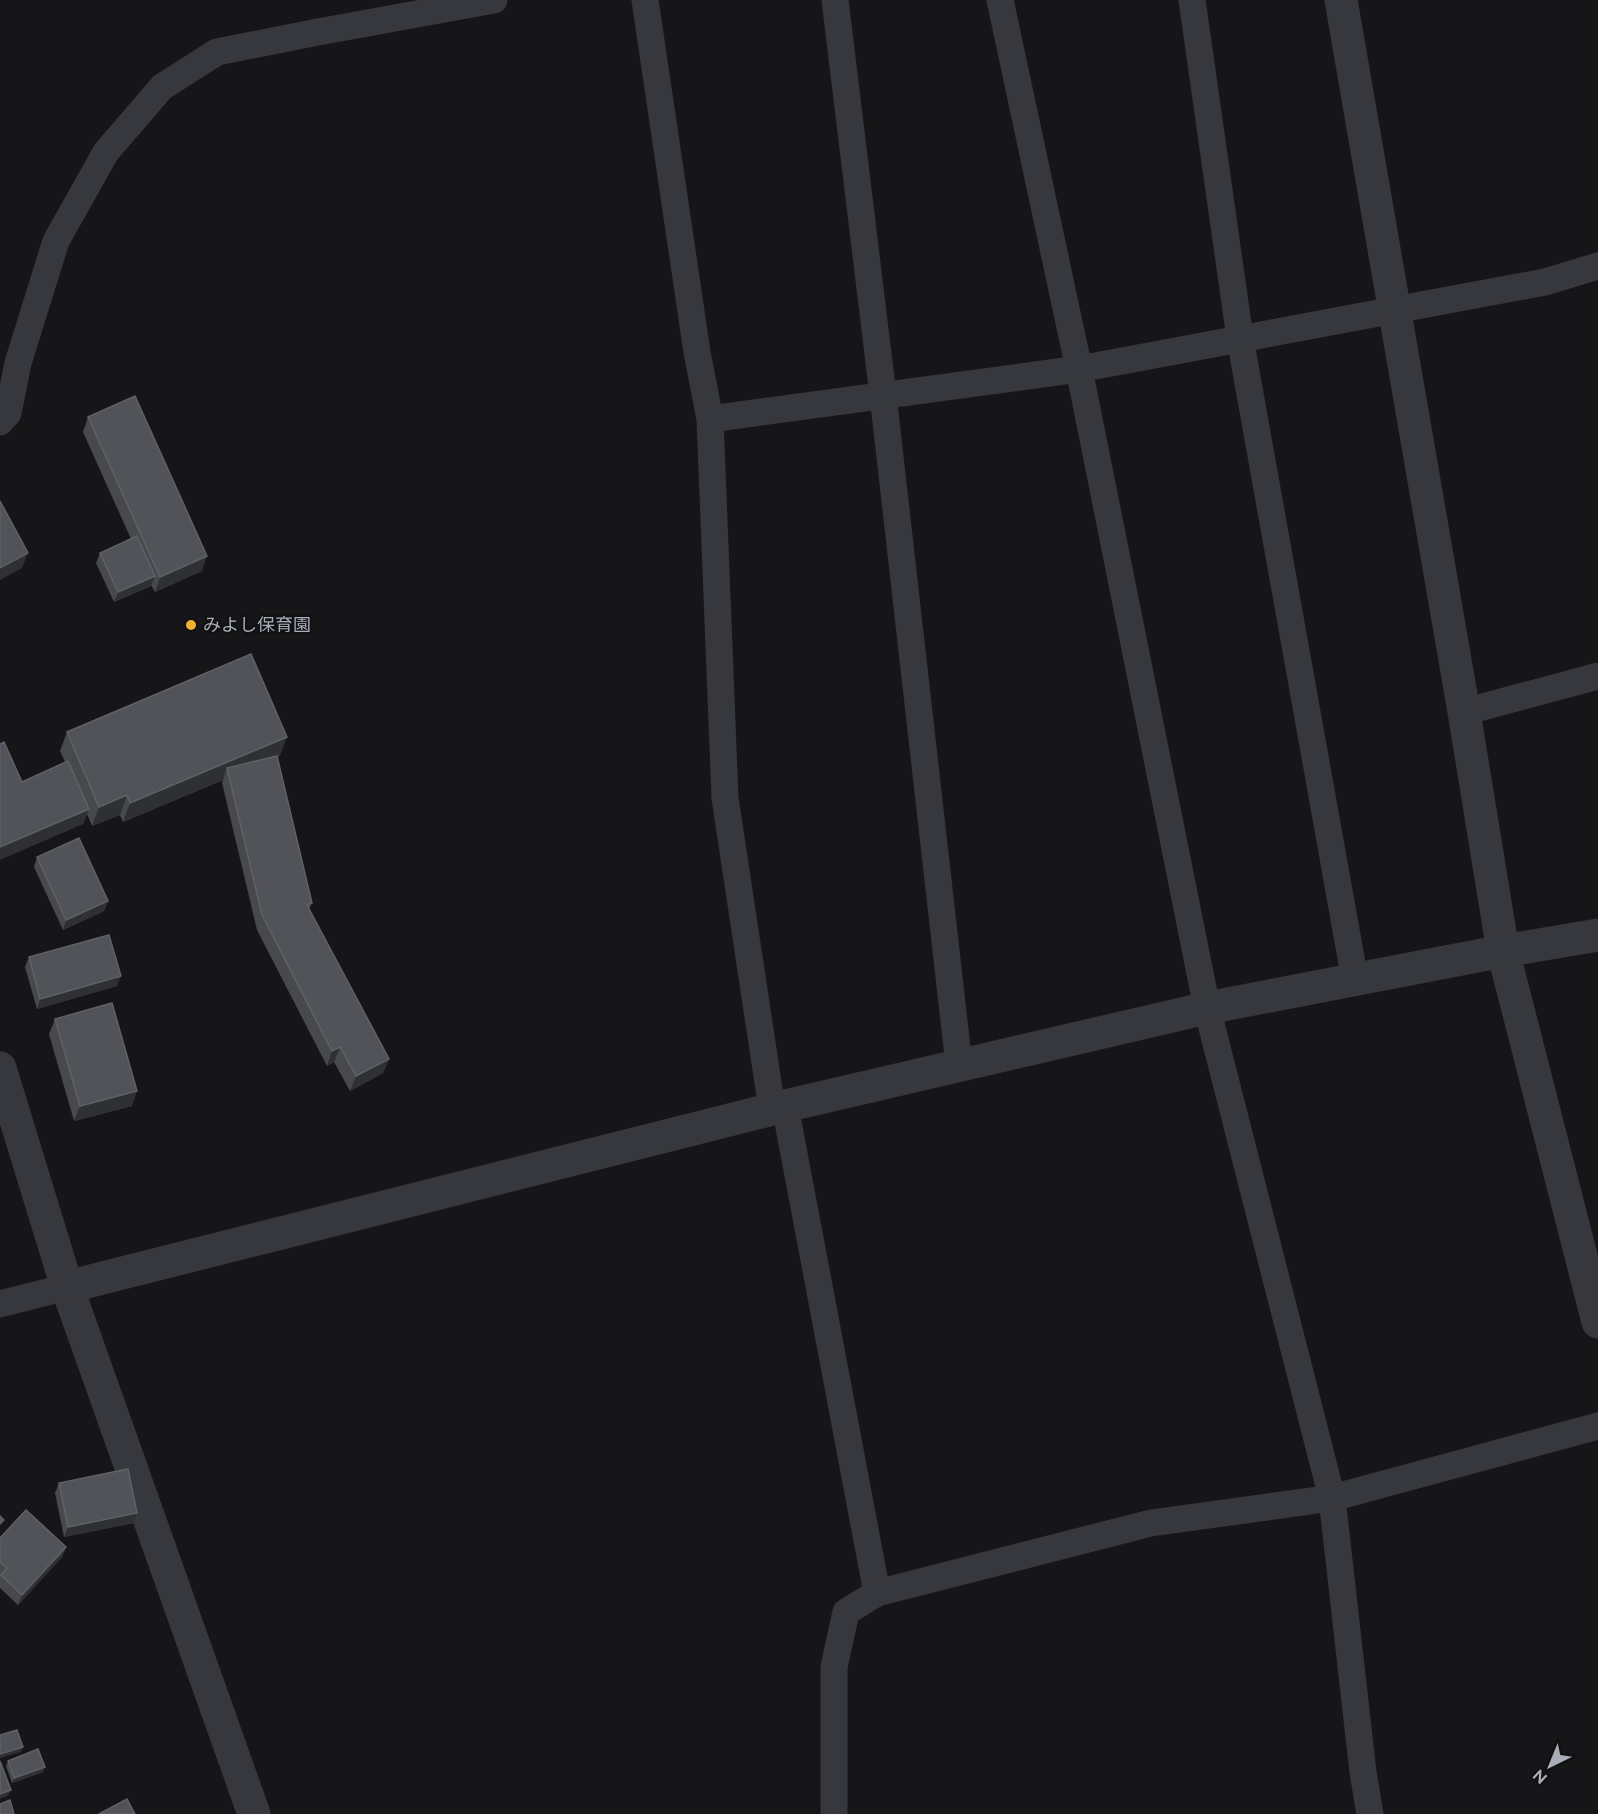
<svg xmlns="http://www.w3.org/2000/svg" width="1598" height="1814" viewBox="0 0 1598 1814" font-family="Raleway,'Noto Sans JP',sans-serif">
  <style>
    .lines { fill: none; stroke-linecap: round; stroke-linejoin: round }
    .minor { stroke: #37383d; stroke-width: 27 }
    .tertiary { stroke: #37383d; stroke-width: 33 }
    .wall { fill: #47494d }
    .shaded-wall { fill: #2f3033 }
    .building { fill: #525359; stroke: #5f6168; stroke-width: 1.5 }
    .poi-dot { fill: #f2b134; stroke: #111113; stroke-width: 2 }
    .labels { text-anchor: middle; stroke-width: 4.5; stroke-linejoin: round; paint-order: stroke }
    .poi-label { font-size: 18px; fill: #a8adb8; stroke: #111113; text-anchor: start }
  </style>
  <rect width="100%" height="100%" fill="#161618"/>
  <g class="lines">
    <!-- minor -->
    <g class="minor">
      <path d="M645 0 697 352 710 419 725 798 772 1109"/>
      <path d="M835 0 883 395 959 1065"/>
      <path d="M1000 0 1079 369 1207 1008 1332 1498 1363 1772 1370 1814"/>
      <path d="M1192 0 1240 338 1355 980"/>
      <path d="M710 419 1079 369 1545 282 1598 266"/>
      <path d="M0 422 8 413 18 363 56 241 106 152 162 87 217 52 318 32 494 0"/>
      <path d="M1464 712 1598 676"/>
      <path d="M785 1106 877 1593"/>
      <path d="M0 1304 67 1287"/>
      <path d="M834 1814V1667L846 1612 877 1593 1151 1523 1332 1498 1598 1426"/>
    </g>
    <!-- tertiary -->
    <g class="tertiary">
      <path d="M1341 0 1464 712 1503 951 1598 1322"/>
      <path d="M0 1068 67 1287 254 1814"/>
      <path d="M67 1287 785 1106 1207 1008 1503 951 1598 935"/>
    </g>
  </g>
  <!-- wall -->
  <g class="wall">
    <path d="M88 417 202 571 155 592 151 585V586L114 602 96 563 100 553 131 539 83 432Z"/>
    <path d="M67 732 280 756 277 757 312 903 309 910 389 1059 383 1073 350 1091 334 1062 327 1066 257 930 222 783 223 780 123 822 120 815 92 826 87 814 83 824 22 782 65 762 60 751Z"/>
    <path d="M37 857 108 901 104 911 63 930 34 867Z"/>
    <path d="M29 957 117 986 37 1009 25 967Z"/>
    <path d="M55 1019 132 1106 74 1121 49 1034Z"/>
    <path d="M59 1483 137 1513 134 1523 64 1537 55 1493Z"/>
    <path d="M0 1538 66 1547 62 1557 18 1605 0 1588Z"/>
    <path d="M8 1761 43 1772 12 1783 6 1766Z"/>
  </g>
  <!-- shaded-wall -->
  <g class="shaded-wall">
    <path d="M28 553 22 568 0 580V568Z"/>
    <path d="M207 556 202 571 155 592 160 577Z"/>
    <path d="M155 576 151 586 114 602 118 592Z"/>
    <path d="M287 737 280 756 229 777 227 768 223 780 123 822 130 803Z"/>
    <path d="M127 795 120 815 92 826 99 807Z"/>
    <path d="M89 809 83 824 0 860V847Z"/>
    <path d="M108 901 104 911 63 930 66 920Z"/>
    <path d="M121 976 117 986 37 1009 40 999Z"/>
    <path d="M340 1047 334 1062 327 1066 332 1051Z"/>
    <path d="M389 1059 383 1073 350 1091 356 1076Z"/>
    <path d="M137 1091 132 1106 74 1121 80 1106Z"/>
    <path d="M137 1513 134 1523 64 1537 68 1527Z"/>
    <path d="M66 1547 62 1557 18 1605 22 1595Z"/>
    <path d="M23 1747 21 1752 0 1758V1754Z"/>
    <path d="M45 1767 43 1772 12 1783 14 1778Z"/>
    <path d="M11 1790 9 1795 0 1799V1794Z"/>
  </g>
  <!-- building -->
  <g class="building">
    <path d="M135 396 207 556 160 577 88 417Z"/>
    <path d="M0 501 28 553 0 568Z"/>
    <path d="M137 536 155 576 118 592 100 553Z"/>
    <path d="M251 654 287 737 130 803 127 795 99 807 67 732Z"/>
    <path d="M4 742 22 782 68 761 89 809 0 847V744Z"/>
    <path d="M277 756 312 903 307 905 389 1059 356 1076 340 1047 332 1051 262 915 227 768Z"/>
    <path d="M79 838 108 901 66 920 37 857Z"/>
    <path d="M109 935 121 976 40 999 29 957Z"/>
    <path d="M112 1003 137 1091 80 1106 55 1019Z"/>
    <path d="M128 1469 137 1513 68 1527 59 1483Z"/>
    <path d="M26 1510 66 1547 22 1595 1 1575 7 1568 0 1562V1538Z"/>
    <path d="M0 1516 4 1520 0 1524Z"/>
    <path d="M17 1730 23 1747 0 1754V1735Z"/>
    <path d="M38 1749 45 1767 14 1778 8 1761Z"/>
    <path d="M0 1761 11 1790 0 1794Z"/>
    <path d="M127 1799 135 1814H99Z"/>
    <path d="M10 1800 14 1814H0V1804Z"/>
  </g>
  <!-- markers -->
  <circle class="poi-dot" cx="191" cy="625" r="6"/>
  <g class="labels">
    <!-- poi labels -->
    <g class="poi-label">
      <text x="203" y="631">みよし保育園</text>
    </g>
  </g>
  <!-- north arrow -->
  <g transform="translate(1550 1766) rotate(223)" stroke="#111113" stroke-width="4.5" paint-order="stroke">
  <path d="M0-4.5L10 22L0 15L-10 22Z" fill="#a8adb8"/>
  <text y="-9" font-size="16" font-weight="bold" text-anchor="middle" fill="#a8adb8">N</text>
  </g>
</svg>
